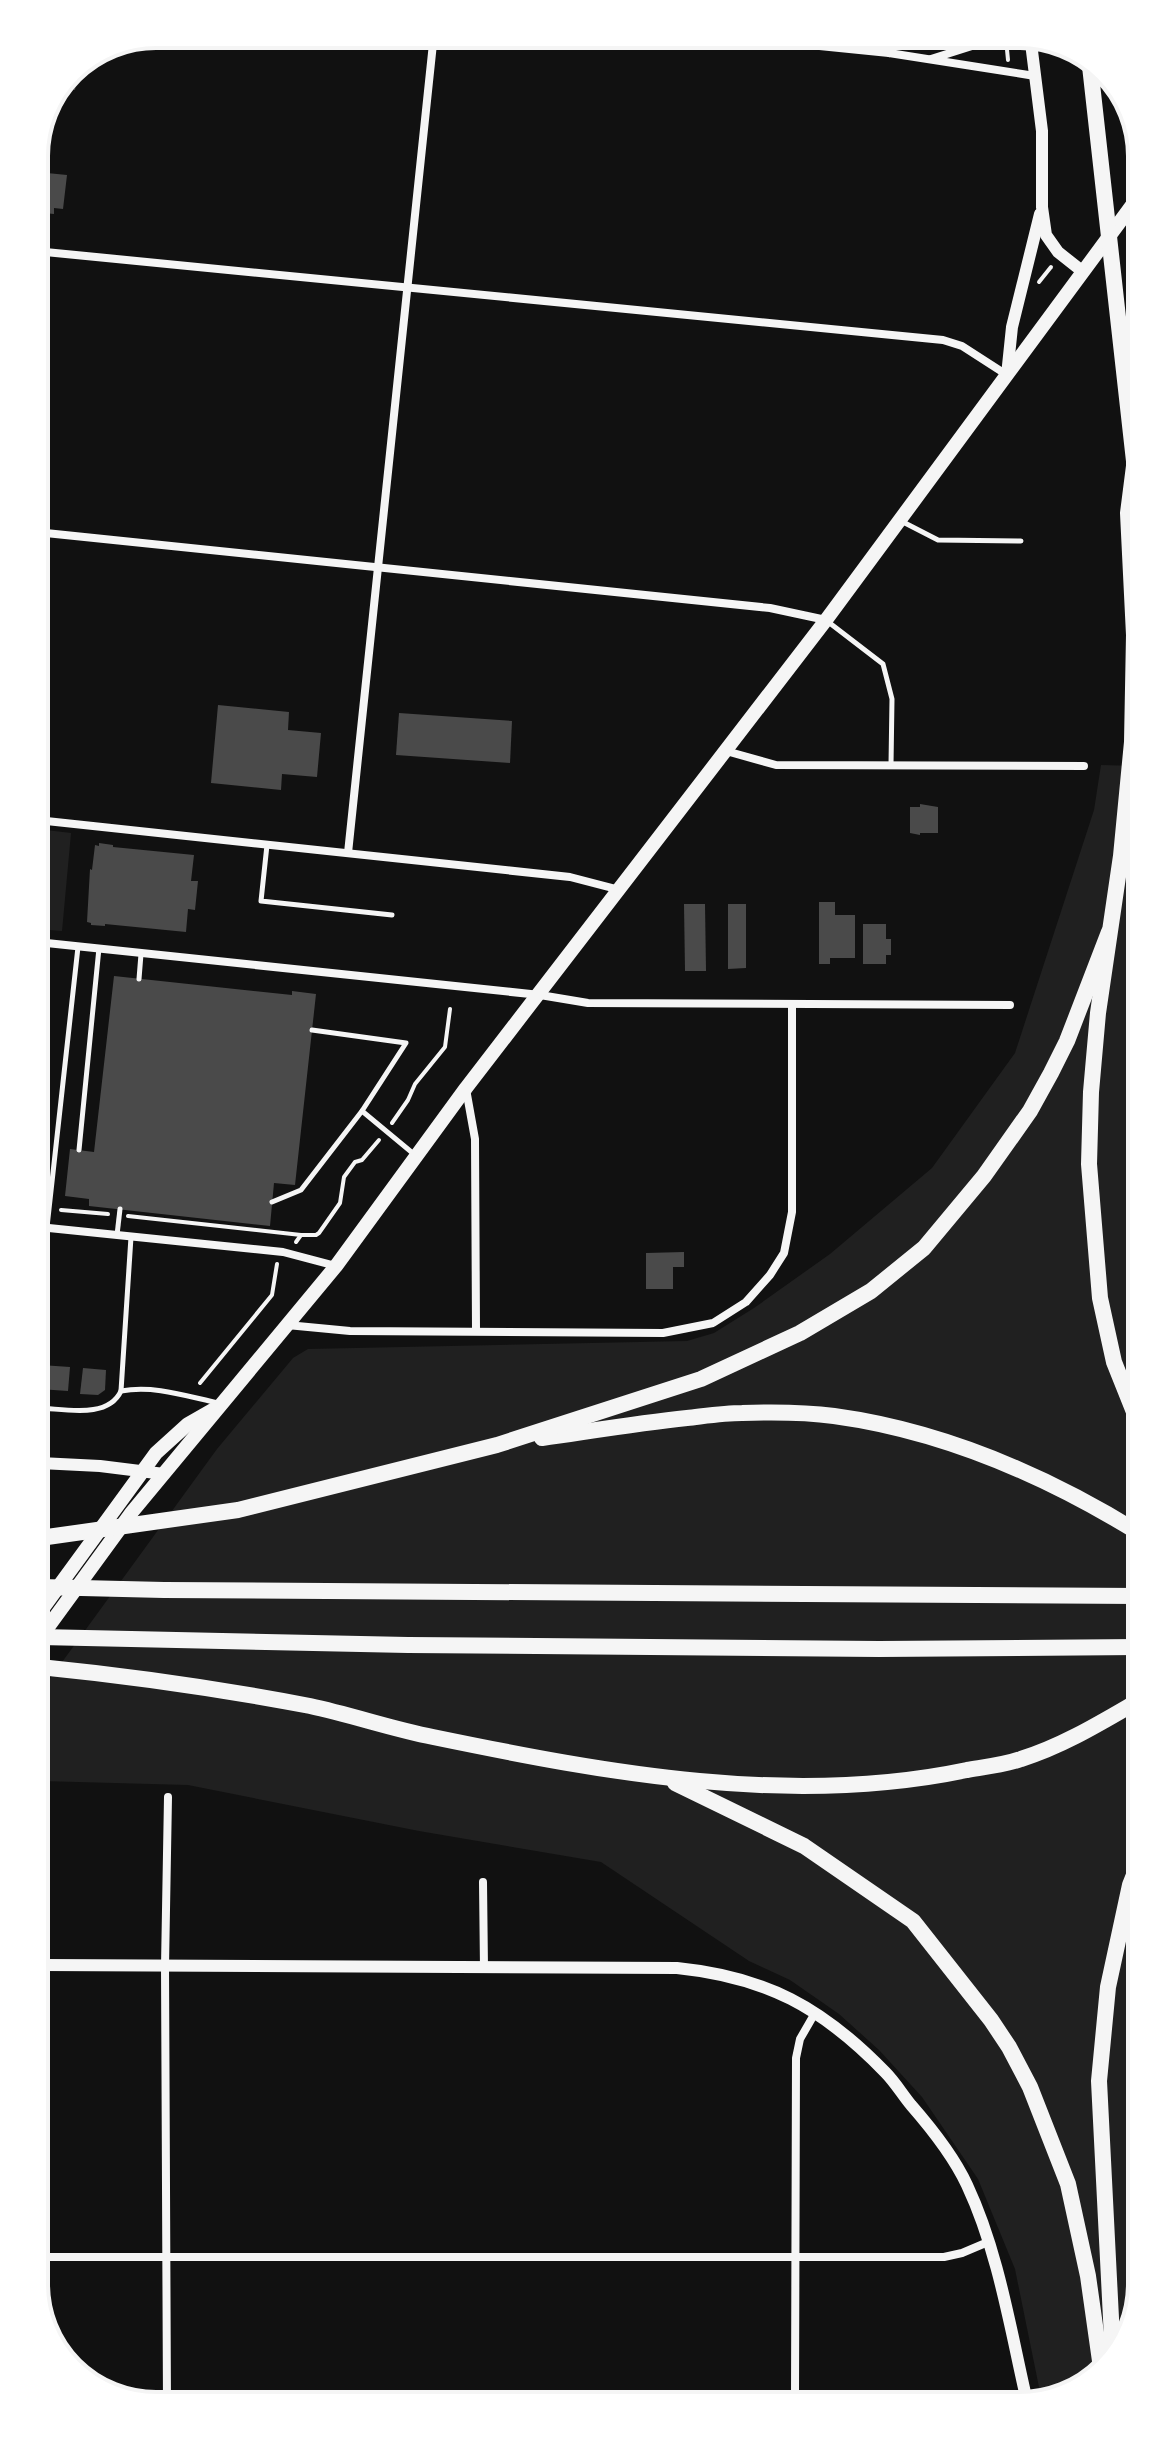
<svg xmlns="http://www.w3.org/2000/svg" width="1176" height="2440" viewBox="0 0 1176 2440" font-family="Poppins,sans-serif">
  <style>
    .green { fill: #202020 }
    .building { fill: #4a4a4a }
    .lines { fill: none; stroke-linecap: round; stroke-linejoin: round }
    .path { stroke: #f5f5f5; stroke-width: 4 }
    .service { stroke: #f5f5f5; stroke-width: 5 }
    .minor { stroke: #f5f5f5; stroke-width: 8 }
    .secondary { stroke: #f5f5f5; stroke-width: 12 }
    .primary { stroke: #f5f5f5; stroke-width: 14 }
    .motorway { stroke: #f5f5f5; stroke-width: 16 }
    .rim { fill: none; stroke: #f5f5f5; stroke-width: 4 }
  </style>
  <rect width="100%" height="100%" fill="#111"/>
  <!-- green -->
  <g class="green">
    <path d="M1101 765 1136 766 1142 2284 1121 2352 1066 2397H1041L1015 2269 978 2179 922 2097 879 2050 839 2014 790 1980 749 1961 601 1862 419 1831 188 1785 41 1781V1691L217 1449 293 1358 308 1349 687 1341 714 1333 754 1308 830 1254 932 1168 1015 1053 1094 810Z"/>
    <path d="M37 829 71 833 62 931 37 929Z"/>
  </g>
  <!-- building -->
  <g class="building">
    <path d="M78 66 81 68 80 78H77L75 90 62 88 70 69Z"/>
    <path d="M37 172 67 175 63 209 54 208V214L44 213 45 207 34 206Z"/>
    <path d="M218 705 289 712 288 730 321 733 317 777 282 774 281 790 211 783Z"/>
    <path d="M399 713 512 721 510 763 396 755Z"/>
    <path d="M920 804 938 807V833H920V835L910 833V807H920Z"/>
    <path d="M99 843 113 845V847L194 855 191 881H198L195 910 188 909 186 932 105 924V926L91 925V923L87 922 90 869 92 870 95 845 99 846Z"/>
    <path d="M819 902H835V915H855V958H830V964H819Z"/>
    <path d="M684 904H705L706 971H685Z"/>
    <path d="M728 904H746V968L728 969Z"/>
    <path d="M863 924H886V939H891V955H886V964H863Z"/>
    <path d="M114 976 292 995V991L316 994 295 1185 274 1183 270 1226 89 1206V1199L65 1196 70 1149 94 1152Z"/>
    <path d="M684 1252V1267H673V1289H646V1253Z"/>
    <path d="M41 1365 70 1367 68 1391 39 1389Z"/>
    <path d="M83 1368 106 1370 105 1390 98 1395 80 1394Z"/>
  </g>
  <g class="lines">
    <!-- path -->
    <g class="path">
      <path d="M1006 39 1008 60"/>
      <path d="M1039 282 1051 267"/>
      <path d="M392 1123 408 1100 415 1084 445 1047 450 1009"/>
      <path d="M61 1210 108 1214"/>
      <path d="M128 1216 301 1235"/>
      <path d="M296 1242 301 1235H316L319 1233 340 1203 344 1177 355 1162 362 1160 379 1140"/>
      <path d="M200 1383 272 1295 277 1264"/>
    </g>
    <!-- service -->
    <g class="service">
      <path d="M901 521 938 540 1021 541"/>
      <path d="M827 621 883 664 892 699 891 765"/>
      <path d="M267 845 261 901 392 915"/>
      <path d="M139 979 141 954"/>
      <path d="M312 1030 406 1043 362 1111 415 1155"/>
      <path d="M79 1150 99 948"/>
      <path d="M272 1202 301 1190 362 1111"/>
      <path d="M47 1227 78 947"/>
      <path d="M117 1235 120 1209"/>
      <path d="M121 1391C154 1385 186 1396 218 1403"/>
      <path d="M39 1408C66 1409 108 1419 121 1391L131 1237"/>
      <path d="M46 1463 47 1408"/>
    </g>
    <!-- minor -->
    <g class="minor">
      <path d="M699 34 889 53 1035 76"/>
      <path d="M889 53 898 34"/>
      <path d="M931 59 972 46 992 34"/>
      <path d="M35 251 943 340 962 346 1007 375"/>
      <path d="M36 532 770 608 826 620"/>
      <path d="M726 751 776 765 1084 766"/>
      <path d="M37 820 570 877 620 890"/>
      <path d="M348 853 434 34"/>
      <path d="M37 942 540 995 588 1003 1010 1005"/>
      <path d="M466 1089 475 1139 476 1330"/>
      <path d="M39 1227 283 1252 336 1266"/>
      <path d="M287 1325 350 1331 663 1333 713 1323 746 1302 770 1275 784 1253 792 1212V1004"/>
      <path d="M483 1882 484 1969"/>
      <path d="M43 2257H944L962 2253 988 2242"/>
      <path d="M795 2400 796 2058 800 2039 815 2013"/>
      <path d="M167 2406 165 1966 168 1797"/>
    </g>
    <!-- secondary -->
    <g class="secondary">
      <path d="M1030 35 1042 131V207L1046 235 1058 252 1082 271"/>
      <path d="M1007 375 1012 327 1040 214"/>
      <path d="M40 1463 100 1466 164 1474"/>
      <path d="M42 1965 677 1968C766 1977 822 2007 885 2072 895 2082 902 2094 911 2105 932 2129 954 2157 967 2185 998 2251 1010 2327 1026 2397"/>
    </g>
    <!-- primary -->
    <g class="primary">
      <path d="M40 1612 156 1453 188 1424 216 1408"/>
      <path d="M40 1638 132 1512 336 1266 466 1088 826 620 1133 204"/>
    </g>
    <!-- motorway -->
    <g class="motorway">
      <path d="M1089 57 1134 461"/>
      <path d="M1134 466 1128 513 1134 635 1132 742 1121 856 1098 1013 1091 1092 1089 1164 1100 1298 1114 1362 1138 1422"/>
      <path d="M542 1438C591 1431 639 1423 687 1418 705 1416 724 1413 742 1413 772 1412 804 1412 834 1416 944 1431 1045 1475 1139 1533"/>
      <path d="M40 1538 238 1510 497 1445 701 1379 800 1333 871 1291 924 1248 984 1176 1030 1111 1051 1073 1067 1041 1109 932"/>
      <path d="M40 1587 164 1590 1139 1596"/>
      <path d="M40 1637 408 1645 879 1649 1139 1647"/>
      <path d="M40 1667C130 1676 221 1689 310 1706 352 1715 392 1729 433 1737 607 1773 791 1807 967 1770 985 1767 1004 1765 1021 1759 1063 1746 1102 1722 1140 1700"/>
      <path d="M675 1783 804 1846 913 1921 991 2020 1009 2047 1030 2087 1068 2184 1088 2276 1101 2368"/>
      <path d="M1113 2358 1099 2081 1108 1987 1130 1885 1140 1860"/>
    </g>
  </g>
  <!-- crop -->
  <path d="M0 0H1176V2440H0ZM156 48H1020A108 108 0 0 1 1128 156V2284A108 108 0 0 1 1020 2392H156A108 108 0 0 1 48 2284V156A108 108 0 0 1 156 48Z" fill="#fff" fill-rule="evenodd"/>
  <path class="rim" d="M156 48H1020A108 108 0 0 1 1128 156V2284A108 108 0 0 1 1020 2392H156A108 108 0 0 1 48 2284V156A108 108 0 0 1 156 48Z"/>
</svg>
